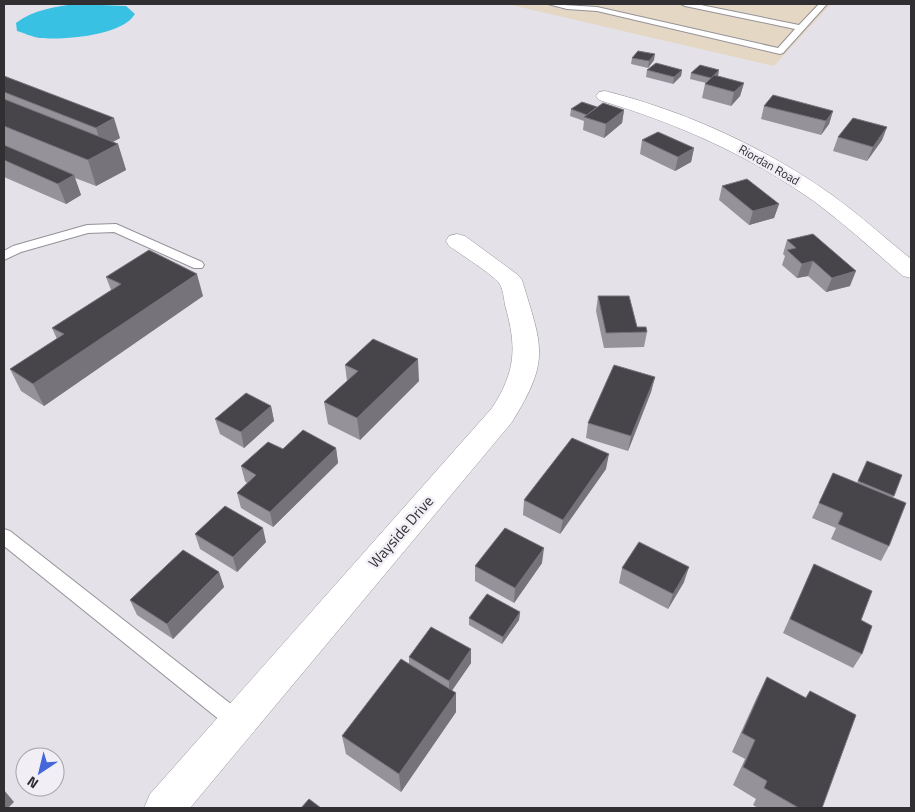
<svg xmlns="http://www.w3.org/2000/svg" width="915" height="812" viewBox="0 0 915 812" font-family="'Titillium Web',sans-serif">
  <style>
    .commercial { fill: #e4d7c3 }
    .water { fill: #38c1e3 }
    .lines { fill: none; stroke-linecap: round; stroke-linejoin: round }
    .lane-casing { stroke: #949198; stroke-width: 2 }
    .street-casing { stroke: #949198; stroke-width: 1 }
    .lane { fill: #fff; fill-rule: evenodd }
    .street { fill: #fff; fill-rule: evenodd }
    .wall { fill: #96929a }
    .shaded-wall { fill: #76737a }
    .building { fill: #47444a; stroke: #76737a }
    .labels { text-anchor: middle; stroke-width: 5; stroke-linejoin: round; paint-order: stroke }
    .far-street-label { font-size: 12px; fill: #312f32; stroke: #f2eef6 }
    .street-label { font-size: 15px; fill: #312f32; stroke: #f2eef6 }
  </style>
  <rect width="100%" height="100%" fill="#e5e1e9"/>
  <!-- commercial -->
  <path class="commercial" d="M507 4H831L774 66Z"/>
  <!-- water -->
  <path class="water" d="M78 4 126 6 135 14C122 36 64 40 40 38 32 37 24 33 17 31L16 23C33 10 56 6 78 4Z"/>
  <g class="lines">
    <defs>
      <g id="lane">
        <path d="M548 4 597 7 778 48 795 29 685 6 681 4H696L799 25 819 4H827L783 53 780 54 597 11 567 9Z"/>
        <path d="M116 224 202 262 204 265 202 268H194L114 232 88 233 21 252 4 260V251L13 246 87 225Z"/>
        <path d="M4 529 10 531 245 715 248 722 245 729 238 732 231 729 4 546Z"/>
      </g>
      <g id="street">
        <path d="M605 91C685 111 764 147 832 195 860 215 885 238 911 259V278L903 276C874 251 846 225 815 202 749 155 676 123 599 100L596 96 599 92Z"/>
        <path d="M457 234 465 236 518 275 522 280C542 347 551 359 512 422L190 808H144L150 794 492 408C516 371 517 347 505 305 504 299 503 288 499 283 493 275 459 253 449 246L446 241 449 236Z"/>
      </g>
    </defs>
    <!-- lane casing -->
    <use href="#lane" class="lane-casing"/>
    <!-- street casing -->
    <use href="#street" class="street-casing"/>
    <!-- lane -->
    <use href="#lane" class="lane"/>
    <!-- street -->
    <use href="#street" class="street"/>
  </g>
  <!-- wall -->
  <g class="wall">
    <path d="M632 58 654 60 648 68 631 64Z"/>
    <path d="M647 70H682L681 76 673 84 646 77Z"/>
    <path d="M691 73 718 76 744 83 740 96 731 106 702 98 705 84 706 83 690 79Z"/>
    <path d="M4 76 120 138 113 142 118 144 126 170 96 186 75 178 81 195 66 204 4 177Z"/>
    <path d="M764 106 833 111 829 124 821 135 761 119Z"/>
    <path d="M597 107 624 110 622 123 604 138 583 130 584 121 570 116 571 109Z"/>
    <path d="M887 127 882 140 867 161 833 151 838 137Z"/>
    <path d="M642 140 694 148 691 162 675 171 640 154Z"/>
    <path d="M722 186 779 204 774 218 749 225 719 200Z"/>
    <path d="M787 240 850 286 826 292 808 276 797 278 782 265 785 256 783 254Z"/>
    <path d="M106 277 203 296 44 406 21 391 10 369 57 339 52 328 111 290Z"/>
    <path d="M598 296 637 327 647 332 644 347 604 348 596 311Z"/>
    <path d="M345 365 419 381 360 440 328 424 324 402 347 381Z"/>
    <path d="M655 377 651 392 628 451 586 438 588 423Z"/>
    <path d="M271 406 274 421 244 448 220 434 215 419Z"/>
    <path d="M336 448 338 463 273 527 241 508 237 493 247 483 245 481 241 466 283 449Z"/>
    <path d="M867 461 894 496 892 498 889 546 881 561 831 539 836 528 812 518 833 473 857 483Z"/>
    <path d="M606 469 560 534 523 515 524 500Z"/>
    <path d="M195 534 266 542 237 572 200 549Z"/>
    <path d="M542 563 514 603 475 581V566Z"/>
    <path d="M814 564 861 620 862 654 853 668 783 633Z"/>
    <path d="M622 568 684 582 668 609 619 583Z"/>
    <path d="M219 572 224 587 173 639 137 615 130 600Z"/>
    <path d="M520 612 519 620 502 644 469 625V618Z"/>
    <path d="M471 649V663L452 690 456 693V712L401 792 346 754 342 736 409 664V657Z"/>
    <path d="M767 677 805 698 810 691 822 808H758L753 805 756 799 733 785 745 759 732 752 757 697Z"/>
  </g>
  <!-- shaded-wall -->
  <g class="shaded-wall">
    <path d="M655 54 654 60 648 68 649 61Z"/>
    <path d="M682 70 681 76 673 84 674 77Z"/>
    <path d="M719 70 718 76 709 84 711 78Z"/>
    <path d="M744 83 740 96 731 106 734 92Z"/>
    <path d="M624 110 622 123 604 138 606 124Z"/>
    <path d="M833 111 829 124 821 135 826 121Z"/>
    <path d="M114 118 120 138 102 147 96 128Z"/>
    <path d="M887 127 882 140 867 161 873 147Z"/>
    <path d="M118 144 126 170 96 186 88 160Z"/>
    <path d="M694 148 691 162 675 171 678 157Z"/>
    <path d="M74 175 81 195 66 204 58 184Z"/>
    <path d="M779 204 774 218 749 225 753 211Z"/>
    <path d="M813 261 808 276 797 278 802 264Z"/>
    <path d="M856 271 850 286 826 292 832 278Z"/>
    <path d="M197 274 203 296 44 406 33 384Z"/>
    <path d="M418 359 419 381 360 440 357 418Z"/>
    <path d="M655 377 651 392 628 451 631 436Z"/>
    <path d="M271 406 274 421 244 448 241 432Z"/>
    <path d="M336 448 338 463 273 527 270 512Z"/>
    <path d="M609 454 606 469 560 534 563 520Z"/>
    <path d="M263 528 266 542 237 572 233 557Z"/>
    <path d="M544 548 542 563 514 603 515 588Z"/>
    <path d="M689 567 684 582 668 609 673 594Z"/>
    <path d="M219 572 224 587 173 639 167 624Z"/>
    <path d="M520 612 519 620 502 644 503 637Z"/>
    <path d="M471 649V663L449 695V681Z"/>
    <path d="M456 693V712L401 792 399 774Z"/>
    <path d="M4 790 14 802 8 808H4Z"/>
  </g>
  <!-- building -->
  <g class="building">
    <path d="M638 51 655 54 649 61 632 58Z"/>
    <path d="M656 63 682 70 674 77 647 70Z"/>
    <path d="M700 65 719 70 711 78 691 73Z"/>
    <path d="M714 75 744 83 734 92 705 84Z"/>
    <path d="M4 76 114 118 96 128 4 92Z"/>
    <path d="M773 95 833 111 826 121 764 106Z"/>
    <path d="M4 99 118 144 88 160 4 126Z"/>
    <path d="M582 102 597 107 587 115 571 109Z"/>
    <path d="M603 103 624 110 606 124 584 117Z"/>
    <path d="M853 118 887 127 873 147 838 137Z"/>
    <path d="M658 132 694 148 678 157 642 140Z"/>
    <path d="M4 145 74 175 58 184 4 160Z"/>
    <path d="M747 179 779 204 753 211 722 186Z"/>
    <path d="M813 234 856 271 832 278 813 261 802 264 787 250 796 248 787 240Z"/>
    <path d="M149 250 197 274 33 384 10 369 64 334 52 328 121 284 106 277Z"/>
    <path d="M598 296H629L637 327H646L647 332 606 333Z"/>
    <path d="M373 339 418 359 357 418 324 402 358 371 345 365Z"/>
    <path d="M614 365 655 377 631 436 588 423Z"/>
    <path d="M246 393 271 406 241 432 215 419Z"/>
    <path d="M303 430 336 448 270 512 237 493 256 475 241 466 268 442 283 449Z"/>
    <path d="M572 438 609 454 563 520 524 500Z"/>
    <path d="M867 461 902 475 894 496 858 481Z"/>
    <path d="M833 473 906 503 889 546 838 524 843 513 819 503Z"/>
    <path d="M225 506 263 528 233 557 195 534Z"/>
    <path d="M505 528 544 548 515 588 475 566Z"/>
    <path d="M639 542 689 567 673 594 622 568Z"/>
    <path d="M183 550 219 572 167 624 130 600Z"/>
    <path d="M814 564 872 591 861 620 872 626 862 654 790 619Z"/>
    <path d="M487 594 520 612 503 637 469 618Z"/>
    <path d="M431 627 471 649 449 681 409 657Z"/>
    <path d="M401 659 456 693 399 774 342 736Z"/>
    <path d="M767 677 806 698 810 691 856 715 822 808H799L764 788 767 781 743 767 755 740 742 733Z"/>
    <path d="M309 799 321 808H301Z"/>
  </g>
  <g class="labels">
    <!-- far-street labels -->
    <g class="far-street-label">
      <text transform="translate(769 165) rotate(30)" y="4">Riordan Road</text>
    </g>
    <!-- street labels -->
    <g class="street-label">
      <text transform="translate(401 532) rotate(-49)" y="5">Wayside Drive</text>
    </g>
  </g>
  <!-- border -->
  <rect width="915" height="812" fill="none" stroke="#312f32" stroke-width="10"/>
  <!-- north arrow -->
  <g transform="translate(40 772) rotate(215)"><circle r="24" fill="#f2eef6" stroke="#a5a2a8"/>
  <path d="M0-4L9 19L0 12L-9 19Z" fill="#4467da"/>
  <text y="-8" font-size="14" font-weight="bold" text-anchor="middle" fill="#312f32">N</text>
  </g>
</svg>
